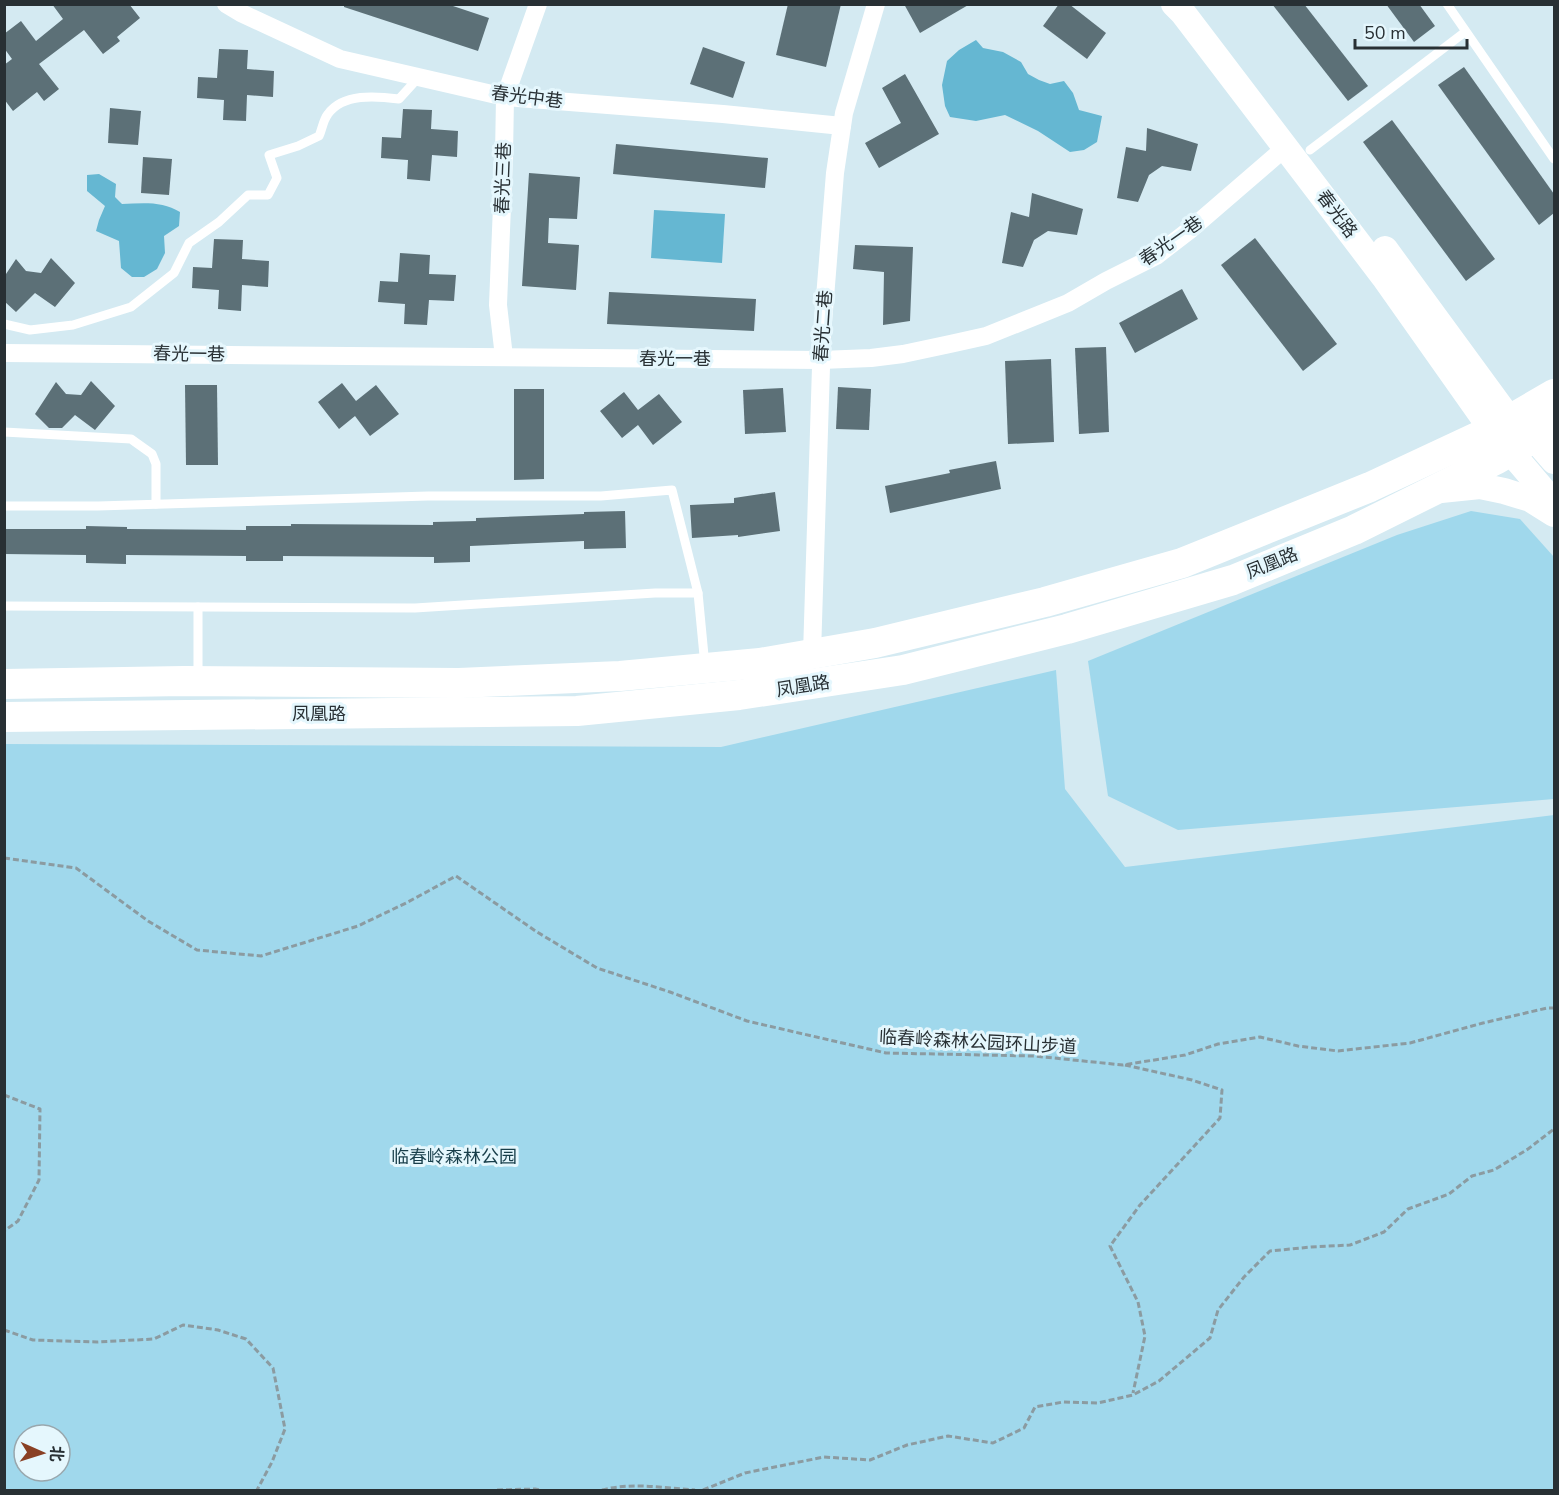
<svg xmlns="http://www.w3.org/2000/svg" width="1559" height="1495" viewBox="0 0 1559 1495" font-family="'Nunito Sans','Noto Sans SC',sans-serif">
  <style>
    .green { fill: #a0d8ec; fill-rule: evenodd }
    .water { fill: #65b7d2 }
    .building { fill: #5c7077 }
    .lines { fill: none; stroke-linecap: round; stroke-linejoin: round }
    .path { stroke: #8b9ba1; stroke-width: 3; stroke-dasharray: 6 3; stroke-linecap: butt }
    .service { stroke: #fff; stroke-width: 9 }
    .minor { stroke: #fff; stroke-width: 18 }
    .secondary { stroke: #fff; stroke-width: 26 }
    .trunk { stroke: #fff; stroke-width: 30 }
    .labels { text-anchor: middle; stroke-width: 6; stroke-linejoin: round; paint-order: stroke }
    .street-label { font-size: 18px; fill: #283034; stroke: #e5f7fd }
    .park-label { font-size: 18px; fill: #183e4a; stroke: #e5f7fd }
  </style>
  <rect width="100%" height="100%" fill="#d4eaf2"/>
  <!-- green -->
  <g class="green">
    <path d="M1471 511 1520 519 1554 557V799L1178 830 1108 796 1088 661 1397 535Z"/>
    <path d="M1056 670 1065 789 1125 867 1554 815V1490H5V744L721 747ZM24 1435H60V1471H24Z"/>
  </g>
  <!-- water -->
  <g class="water">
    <path d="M976 40 983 48 1003 52 1021 62 1028 74 1039 80 1050 84 1064 81 1073 93 1079 110 1102 116 1097 142 1084 150 1070 152 1038 131 1005 115 976 121 950 117 945 106 942 85 947 61 959 50Z"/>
    <path d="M99 174 116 184 115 197 122 204C143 203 163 201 180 212L179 226 164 236 165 253 157 269 144 277H132L121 268 119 241 96 231 99 220 105 206 87 191V175Z"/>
    <path d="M654 210 725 214 722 263 651 258Z"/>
  </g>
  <!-- building -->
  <g class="building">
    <path d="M52 4H129L140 18 117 37 120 41 103 54 84 30 39 64 59 89 44 101 37 92 13 111 4 99V65L12 59 4 48V34L21 21 36 41 63 19Z"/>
    <path d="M344 4H447L489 18 478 51 344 7Z"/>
    <path d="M788 4H841L826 67 776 55Z"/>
    <path d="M904 4H970L920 33Z"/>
    <path d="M1059 4H1069L1106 33 1087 59 1043 26Z"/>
    <path d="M1272 4H1304L1368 86 1348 101Z"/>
    <path d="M1386 4H1419L1435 26 1414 42Z"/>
    <path d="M703 47 745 62 733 98 690 84Z"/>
    <path d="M219 49 248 50 247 69 274 71 273 97 247 95 246 121 223 120 224 100 197 98 198 77 217 78Z"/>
    <path d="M1464 67 1554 194V213L1539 225 1438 85Z"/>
    <path d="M905 74 939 134 879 168 865 143 901 123 882 88Z"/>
    <path d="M110 108 141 111 138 145 108 143Z"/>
    <path d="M403 109 432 110 431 129 458 131 457 157 432 155 430 181 407 179 408 160 381 158 382 137 401 138Z"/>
    <path d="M1392 120 1495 259 1466 281 1363 142Z"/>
    <path d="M1147 128 1198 144 1191 171 1162 166 1149 175 1138 202 1117 198 1126 147 1146 151Z"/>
    <path d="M616 144 768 158 765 188 613 174Z"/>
    <path d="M143 157 172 159 169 195 141 193Z"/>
    <path d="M529 173 580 177 577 219 549 218 548 243 579 245 576 290 522 286Z"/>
    <path d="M1032 193 1083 209 1077 235 1048 231 1034 240 1023 267 1002 263 1011 212 1029 217Z"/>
    <path d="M1255 238 1337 344 1303 371 1221 265Z"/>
    <path d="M214 239 243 240 242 259 269 261 268 287 242 285 241 311 218 309 219 290 192 288 193 267 212 268Z"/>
    <path d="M855 245 913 247 910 321 883 325 884 272 853 269Z"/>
    <path d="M400 253 430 255 429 274 456 275 454 301 429 300 427 325 404 324 405 304 378 302 380 281 398 282Z"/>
    <path d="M51 258 75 283 55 307 35 293 16 312 4 301V277L16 259 26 271 41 273Z"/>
    <path d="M1182 289 1198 319 1135 353 1119 323Z"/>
    <path d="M609 292 756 299 754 331 607 324Z"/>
    <path d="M1106 347 1109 432 1079 434 1075 348Z"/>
    <path d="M1051 359 1054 442 1008 444 1005 361Z"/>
    <path d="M91 381 115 406 95 430 75 415 62 428H49L35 414 56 382 66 394 81 395Z"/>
    <path d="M342 383 356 401 376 385 399 414 370 436 355 416 339 429 318 402Z"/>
    <path d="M185 385H217L218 465H186Z"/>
    <path d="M838 387 871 389 869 430 836 429Z"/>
    <path d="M783 388 786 432 745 434 743 390Z"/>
    <path d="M514 389H544V479L514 480Z"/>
    <path d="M624 392 638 410 659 394 682 422 653 445 638 425 622 438 600 411Z"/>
    <path d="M996 461 1001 489 890 513 885 486 950 473 949 470Z"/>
    <path d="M775 492 780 531 738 537V535L692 538 690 505 734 503V498Z"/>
    <path d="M625 511 626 548 584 549V541L470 546V562L434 563V557L283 556V561H246V556L126 555V564L86 563V555L4 554V529H86V526L127 527V529L246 530V526H291V524L433 525V522L476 521V518L584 514V512Z"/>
  </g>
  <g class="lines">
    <!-- path -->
    <g class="path">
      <path d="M4 858 76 868 148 921 197 950 261 956 358 926 406 903 456 876 537 932 597 968 670 992 747 1021 886 1053 1034 1056 1123 1065 1185 1055 1218 1044 1260 1037 1298 1046 1338 1051 1410 1043 1483 1023 1547 1008H1554"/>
      <path d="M1125 1065 1192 1080 1222 1090 1220 1118 1140 1205 1110 1246 1138 1302 1145 1336 1133 1393"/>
      <path d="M4 1095 40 1109 39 1180 18 1221 4 1231"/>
      <path d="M4 1330 33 1340 97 1342 154 1339 183 1325 218 1330 246 1339 273 1368 285 1429 272 1462 257 1490"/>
      <path d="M497 1490 535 1489 540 1490"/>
      <path d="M602 1490C632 1482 665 1488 695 1490"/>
      <path d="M703 1490 745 1473 824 1457 870 1460 907 1445 948 1436 993 1443 1024 1428 1035 1407 1063 1402 1098 1403 1133 1395 1159 1381 1210 1338 1218 1310 1244 1277 1270 1251 1311 1247 1350 1245 1384 1232 1408 1209 1449 1194 1472 1176 1494 1170 1528 1149 1554 1129"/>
    </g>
    <!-- service -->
    <g class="service">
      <path d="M1447 4 1554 159"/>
      <path d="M1310 150 1465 32"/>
      <path d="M4 324 30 330 73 325 131 307 174 273 189 243 219 222 248 195H268L277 178 269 155 298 146 319 136C322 130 323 120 328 114 343 93 376 96 399 99L419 77"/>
      <path d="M4 432 131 439 152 454 156 464V504"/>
      <path d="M4 506H98L428 496H601L672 490 698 593"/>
      <path d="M4 606 415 608 655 593H698L705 666"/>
      <path d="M198 677V607"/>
    </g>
    <!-- minor -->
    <g class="minor">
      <path d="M226 4 241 13 340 59 505 97 723 114 842 126"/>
      <path d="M4 353 821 360 871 358 903 354 950 344 986 336 1068 303 1106 281 1156 256 1191 229 1286 147"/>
      <path d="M504 357 498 305 504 156 505 97 538 4"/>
      <path d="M812 654 822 335 835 173 844 113 876 4"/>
    </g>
    <!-- secondary -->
    <g class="secondary">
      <path d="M1174 4 1183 13 1384 277 1492 430 1554 503"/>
      <path d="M1385 249 1510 420 1534 438 1554 461"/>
      <path d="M1441 490 1480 486 1504 491 1530 499 1554 514"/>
    </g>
    <!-- trunk -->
    <g class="trunk">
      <path d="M4 684 184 681 459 683 620 676 760 663 875 643 1045 602 1182 563 1370 487 1492 430 1554 394"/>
      <path d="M4 717 577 711 739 695 903 670 1067 629 1233 580 1354 530 1497 459 1554 426"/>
    </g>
  </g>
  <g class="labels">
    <!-- street labels -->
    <g class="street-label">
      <text transform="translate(527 97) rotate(7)" y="6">春光中巷</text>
      <text transform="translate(503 178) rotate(-88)" y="6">春光三巷</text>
      <text transform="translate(1337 214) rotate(53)" y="6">春光路</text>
      <text transform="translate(1171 241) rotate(-35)" y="6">春光一巷</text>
      <text transform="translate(823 326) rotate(-86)" y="6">春光二巷</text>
      <text transform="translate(189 354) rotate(1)" y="6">春光一巷</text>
      <text x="675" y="365">春光一巷</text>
      <text transform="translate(1272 563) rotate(-22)" y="6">凤凰路</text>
      <text transform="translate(803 686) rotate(-9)" y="6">凤凰路</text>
      <text x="319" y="720">凤凰路</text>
      <text transform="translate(978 1042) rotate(3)" y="6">临春岭森林公园环山步道</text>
    </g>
    <!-- park labels -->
    <g class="park-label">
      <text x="454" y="1163">临春岭森林公园</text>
    </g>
  </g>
  <!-- border -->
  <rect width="1559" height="1495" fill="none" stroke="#283034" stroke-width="12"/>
  <!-- north arrow -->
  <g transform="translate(42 1453) rotate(93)"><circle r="28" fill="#e5f7fd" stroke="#99a7ad" stroke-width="1.5"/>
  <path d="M0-4.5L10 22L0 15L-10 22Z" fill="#894024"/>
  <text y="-9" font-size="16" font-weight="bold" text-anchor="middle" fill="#283034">北</text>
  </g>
  <!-- scale -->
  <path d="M1355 39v9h112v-9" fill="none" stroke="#283034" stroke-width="3"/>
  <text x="1364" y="39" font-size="18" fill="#283034" stroke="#e5f7fd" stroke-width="4.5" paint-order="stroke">50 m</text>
</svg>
